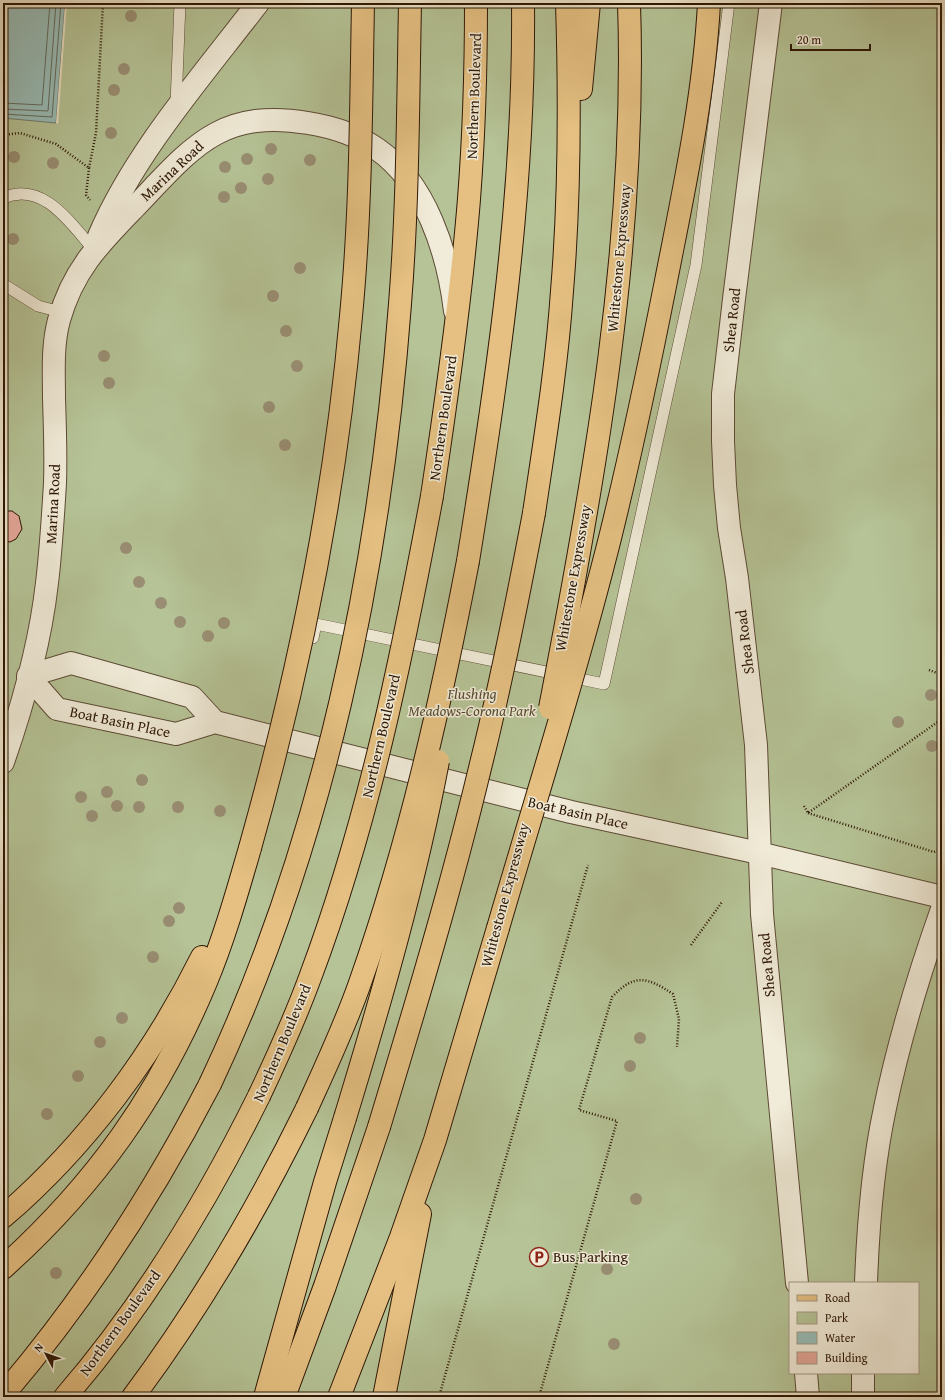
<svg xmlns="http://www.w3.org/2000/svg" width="945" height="1400" viewBox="0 0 945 1400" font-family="'Gentium Book Plus',serif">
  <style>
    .green { fill: #b5c396; stroke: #716d4e; fill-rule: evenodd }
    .water { fill: #98bdb8; stroke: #6d7b70 }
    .pier { fill: #eae1c5 }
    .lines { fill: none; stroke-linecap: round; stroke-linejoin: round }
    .shore { stroke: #626a5e; stroke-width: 1 }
    .building { fill: #e2a597; stroke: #2d1705 }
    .service-casing { stroke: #5c4a35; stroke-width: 12 }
    .minor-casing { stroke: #5c4a35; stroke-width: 24 }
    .primary-casing { stroke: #2d1705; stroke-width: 24 }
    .motorway-casing { stroke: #2d1705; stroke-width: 24 }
    .path { stroke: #2d1705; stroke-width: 2.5; stroke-dasharray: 1 2; stroke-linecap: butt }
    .service { stroke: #f1ecd9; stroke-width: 11 }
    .minor { stroke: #f1ecd9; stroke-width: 22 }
    .primary { stroke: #e5c082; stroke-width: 22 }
    .motorway { stroke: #e5c082; stroke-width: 22 }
    .primary-bridge-casing { stroke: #2d1705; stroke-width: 24; stroke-linecap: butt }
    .motorway-bridge-casing { stroke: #2d1705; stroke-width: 24; stroke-linecap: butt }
    .primary-bridge { stroke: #e5c082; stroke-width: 22 }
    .motorway-bridge { stroke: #e5c082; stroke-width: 22 }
    .tree { fill: #998e73 }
    .labels { text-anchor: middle; stroke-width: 3; stroke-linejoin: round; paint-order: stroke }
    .street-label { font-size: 15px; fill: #2d1705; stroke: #f1ecd9 }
    .park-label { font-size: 15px; font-style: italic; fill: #564b30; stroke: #f1ecd9 }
    .poi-label { font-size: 15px; fill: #2d1705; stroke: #f1ecd9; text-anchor: start }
  </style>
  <rect width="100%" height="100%" fill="#eae1c5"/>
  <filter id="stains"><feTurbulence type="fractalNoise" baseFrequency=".005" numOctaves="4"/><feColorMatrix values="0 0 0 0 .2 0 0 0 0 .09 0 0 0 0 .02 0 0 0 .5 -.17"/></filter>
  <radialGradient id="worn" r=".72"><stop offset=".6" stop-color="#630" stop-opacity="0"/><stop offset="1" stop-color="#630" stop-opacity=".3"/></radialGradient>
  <!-- green -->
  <path class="green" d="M65 3H942V1397H3V118L11 117ZM790 1283H918V1373H790Z"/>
  <!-- water -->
  <path class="water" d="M3 3H65L56 123 3 118Z"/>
  <!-- pier -->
  <path class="pier" d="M65 3H67L58 124 56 123Z"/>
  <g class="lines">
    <!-- shore -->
    <g class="shore">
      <path d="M3 103 42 105 50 3"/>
      <path d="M3 109 48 111 56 3"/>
      <path d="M3 114 52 117 61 3"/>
    </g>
  </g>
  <!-- building -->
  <path class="building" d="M3 498 7 504V511H12L19 516 22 529 16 539 10 542 6 541 3 550Z"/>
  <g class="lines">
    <defs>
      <g id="service">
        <path d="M176 104 180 3"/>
        <path d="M3 198C43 180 71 224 94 250"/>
        <path d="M3 284 38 306 61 312"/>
        <path d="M313 638 316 624 604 684 696 265 729 3"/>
      </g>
      <g id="minor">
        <path d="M771 3 734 299 723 394V441L725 485 729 528 737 578 756 745 762 914 797 1283"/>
        <path d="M99 236C135 152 203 75 258 3"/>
        <path d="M215 722 192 697 71 663 28 676 57 709 176 734 215 722 571 812 759 853 942 897"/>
        <path d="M3 762C23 705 40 644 47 583 51 550 53 516 55 483 56 455 55 427 54 399 54 373 52 346 59 320 73 270 99 244 134 208 191 149 219 108 308 123 333 127 356 134 377 149 426 183 448 253 455 311"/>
        <path d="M866 1283C868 1226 873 1164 885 1108 899 1040 919 974 942 909"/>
        <path d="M806 1373 808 1397"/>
        <path d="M863 1397V1373"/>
      </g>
      <g id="primary">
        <path d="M581 89 589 3"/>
        <path d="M432 496C447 397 461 299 469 199 474 134 476 68 476 3"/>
        <path d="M534 513C545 439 557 365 562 291 570 195 570 99 567 3"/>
        <path d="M65 1397C143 1307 206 1203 259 1096"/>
        <path d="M284 1397 325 1286 379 1127"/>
      </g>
      <g id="motorway">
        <path d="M468 561C498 376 525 191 523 3"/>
        <path d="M3 1217C86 1146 154 1054 202 957"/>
        <path d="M3 1268C95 1185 158 1097 206 982 224 939 237 893 250 848"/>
        <path d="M3 1395C85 1299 152 1196 210 1084"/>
        <path d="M133 1397C201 1306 257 1210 307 1108"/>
        <path d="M265 1397 325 1182 345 1118"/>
        <path d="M339 1397 401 1237 435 1140 498 928"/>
        <path d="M384 1397 420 1214"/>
      </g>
    </defs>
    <!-- service casing -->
    <use href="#service" class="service-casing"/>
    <!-- minor casing -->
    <use href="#minor" class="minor-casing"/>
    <!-- primary casing -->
    <use href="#primary" class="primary-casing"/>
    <!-- motorway casing -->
    <use href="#motorway" class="motorway-casing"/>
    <!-- path -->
    <g class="path">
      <path d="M3 135 20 133 56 144 89 168 96 133 103 3"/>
      <path d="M89 168 86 195 90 200"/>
      <path d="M929 670 942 675"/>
      <path d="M804 806 808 813 942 719"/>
      <path d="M808 813 934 852 942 849"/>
      <path d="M691 945 722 902"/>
      <path d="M439 1397 588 865"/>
      <path d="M539 1397 617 1121 579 1110 612 997C635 973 647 977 673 994L679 1019 677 1047"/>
    </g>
    <!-- service -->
    <use href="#service" class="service"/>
    <!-- minor -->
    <use href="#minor" class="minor"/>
    <!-- primary -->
    <use href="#primary" class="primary"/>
    <!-- motorway -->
    <use href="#motorway" class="motorway"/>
    <defs>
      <g id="primary-bridge">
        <path d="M259 1096C278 1056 296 1016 311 975 369 820 402 657 432 496"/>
        <path d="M379 1127C415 1008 451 889 480 768 501 684 518 598 534 513"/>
      </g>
      <g id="motorway-bridge">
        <path d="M550 708C595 477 637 240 629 3"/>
        <path d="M250 848C299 674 335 497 351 316 361 212 361 107 363 3"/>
        <path d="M498 928C536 798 577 669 610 538 631 453 649 367 666 281 684 189 704 97 709 3"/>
        <path d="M210 1084C324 843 380 568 400 304 408 204 408 103 410 3"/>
        <path d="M307 1108C326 1066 346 1024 361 980 409 844 441 702 468 561"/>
        <path d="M345 1118C381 1000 415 882 438 761"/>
      </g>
    </defs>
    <!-- primary-bridge casing -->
    <use href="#primary-bridge" class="primary-bridge-casing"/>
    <!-- motorway-bridge casing -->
    <use href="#motorway-bridge" class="motorway-bridge-casing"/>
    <!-- primary-bridge -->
    <use href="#primary-bridge" class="primary-bridge"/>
    <!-- motorway-bridge -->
    <use href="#motorway-bridge" class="motorway-bridge"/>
  </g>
  <!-- trees -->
  <g class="tree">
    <circle cx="131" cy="16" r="6"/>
    <circle cx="124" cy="69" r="6"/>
    <circle cx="114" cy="90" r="6"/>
    <circle cx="111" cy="133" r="6"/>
    <circle cx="271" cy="149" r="6"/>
    <circle cx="14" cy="157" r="6"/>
    <circle cx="247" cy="159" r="6"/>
    <circle cx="310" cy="160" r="6"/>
    <circle cx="53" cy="163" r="6"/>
    <circle cx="225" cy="167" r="6"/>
    <circle cx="268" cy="179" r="6"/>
    <circle cx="241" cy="188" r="6"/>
    <circle cx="224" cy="197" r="6"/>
    <circle cx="13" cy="239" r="6"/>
    <circle cx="300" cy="268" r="6"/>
    <circle cx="273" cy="296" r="6"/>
    <circle cx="286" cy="331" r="6"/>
    <circle cx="104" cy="356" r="6"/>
    <circle cx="297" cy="366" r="6"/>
    <circle cx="109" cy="383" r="6"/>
    <circle cx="269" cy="407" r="6"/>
    <circle cx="285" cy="445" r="6"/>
    <circle cx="126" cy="548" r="6"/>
    <circle cx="139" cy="582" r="6"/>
    <circle cx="161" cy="603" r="6"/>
    <circle cx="180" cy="622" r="6"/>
    <circle cx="224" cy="623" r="6"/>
    <circle cx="208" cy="636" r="6"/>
    <circle cx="931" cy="695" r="6"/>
    <circle cx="898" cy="722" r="6"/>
    <circle cx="932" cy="746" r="6"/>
    <circle cx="142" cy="780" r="6"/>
    <circle cx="107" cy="792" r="6"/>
    <circle cx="81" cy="797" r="6"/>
    <circle cx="117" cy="806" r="6"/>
    <circle cx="139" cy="807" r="6"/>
    <circle cx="178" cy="807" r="6"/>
    <circle cx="220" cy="811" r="6"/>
    <circle cx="92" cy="816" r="6"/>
    <circle cx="179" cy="908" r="6"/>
    <circle cx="169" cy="921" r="6"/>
    <circle cx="153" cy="957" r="6"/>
    <circle cx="122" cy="1018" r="6"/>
    <circle cx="640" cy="1038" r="6"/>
    <circle cx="100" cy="1042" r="6"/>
    <circle cx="630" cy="1066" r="6"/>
    <circle cx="78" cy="1076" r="6"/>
    <circle cx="47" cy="1114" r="6"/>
    <circle cx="636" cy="1199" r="6"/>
    <circle cx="607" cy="1269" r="6"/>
    <circle cx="56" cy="1273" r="6"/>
    <circle cx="614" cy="1344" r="6"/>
  </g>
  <!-- icons -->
  <defs>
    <symbol id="parking-ring" viewBox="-11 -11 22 22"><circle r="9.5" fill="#f1ecd9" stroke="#8f2418" stroke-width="1.5"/><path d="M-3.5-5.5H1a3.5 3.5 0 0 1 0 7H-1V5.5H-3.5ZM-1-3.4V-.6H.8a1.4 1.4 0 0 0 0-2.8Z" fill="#8f2418"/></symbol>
  </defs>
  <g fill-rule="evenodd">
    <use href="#parking-ring" x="528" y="1246" width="22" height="22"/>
  </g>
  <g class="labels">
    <!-- street labels -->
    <g class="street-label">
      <text transform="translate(474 96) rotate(-88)" y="5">Northern Boulevard</text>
      <text transform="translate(172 171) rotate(-43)" y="5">Marina Road</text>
      <text transform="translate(619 258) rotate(-85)" y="5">Whitestone Expressway</text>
      <text transform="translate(732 320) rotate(-84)" y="5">Shea Road</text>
      <text transform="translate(443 418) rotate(-82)" y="5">Northern Boulevard</text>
      <text transform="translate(53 504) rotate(-87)" y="5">Marina Road</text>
      <text transform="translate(573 578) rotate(-80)" y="5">Whitestone Expressway</text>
      <text transform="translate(745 642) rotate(-97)" y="5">Shea Road</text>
      <text transform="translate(120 722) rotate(12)" y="5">Boat Basin Place</text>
      <text transform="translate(381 736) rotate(-77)" y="5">Northern Boulevard</text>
      <text transform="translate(578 813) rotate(13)" y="5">Boat Basin Place</text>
      <text transform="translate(505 895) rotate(-75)" y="5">Whitestone Expressway</text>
      <text transform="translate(767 965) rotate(-95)" y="5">Shea Road</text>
      <text transform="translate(282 1043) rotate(-67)" y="5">Northern Boulevard</text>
      <text transform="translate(120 1323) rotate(-54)" y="5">Northern Boulevard</text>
    </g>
    <!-- park labels -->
    <g class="park-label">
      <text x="472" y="699">Flushing<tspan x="472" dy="17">Meadows-Corona Park</tspan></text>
    </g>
    <!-- poi labels -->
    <g class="poi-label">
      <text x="553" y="1262">Bus Parking</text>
    </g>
  </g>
  <!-- margin -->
  <rect width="945" height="1400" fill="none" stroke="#eae1c5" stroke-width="16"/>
  <rect x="4" y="4" width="937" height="1392" fill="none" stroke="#2d1705" stroke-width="2"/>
  <rect x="8" y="8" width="929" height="1384" fill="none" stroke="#2d1705"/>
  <!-- legend -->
  <rect x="789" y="1282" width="130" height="92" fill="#f1ecd9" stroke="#a39784"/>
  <rect x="797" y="1295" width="20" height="6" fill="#e5c082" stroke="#a39784"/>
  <text x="825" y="1302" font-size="12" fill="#2d1705">Road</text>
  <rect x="797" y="1312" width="20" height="12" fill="#b5c396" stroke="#a39784"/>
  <text x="825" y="1322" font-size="12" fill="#2d1705">Park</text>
  <rect x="797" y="1332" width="20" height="12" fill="#98bdb8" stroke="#a39784"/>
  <text x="825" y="1342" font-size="12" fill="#2d1705">Water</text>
  <rect x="797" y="1352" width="20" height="12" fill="#e2a597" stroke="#a39784"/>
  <text x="825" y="1362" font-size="12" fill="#2d1705">Building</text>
  <!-- north arrow -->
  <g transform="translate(46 1354) rotate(311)" stroke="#f1ecd9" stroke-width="3" paint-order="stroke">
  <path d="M0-3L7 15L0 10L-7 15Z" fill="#2d1705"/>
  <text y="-6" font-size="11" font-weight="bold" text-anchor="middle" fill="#2d1705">N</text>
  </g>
  <!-- scale -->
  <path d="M791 44v6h79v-6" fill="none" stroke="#2d1705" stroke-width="2"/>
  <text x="797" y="44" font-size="12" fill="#2d1705" stroke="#f1ecd9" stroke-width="3" paint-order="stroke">20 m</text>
  <rect width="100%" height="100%" filter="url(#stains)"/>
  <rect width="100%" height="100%" fill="url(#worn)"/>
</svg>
